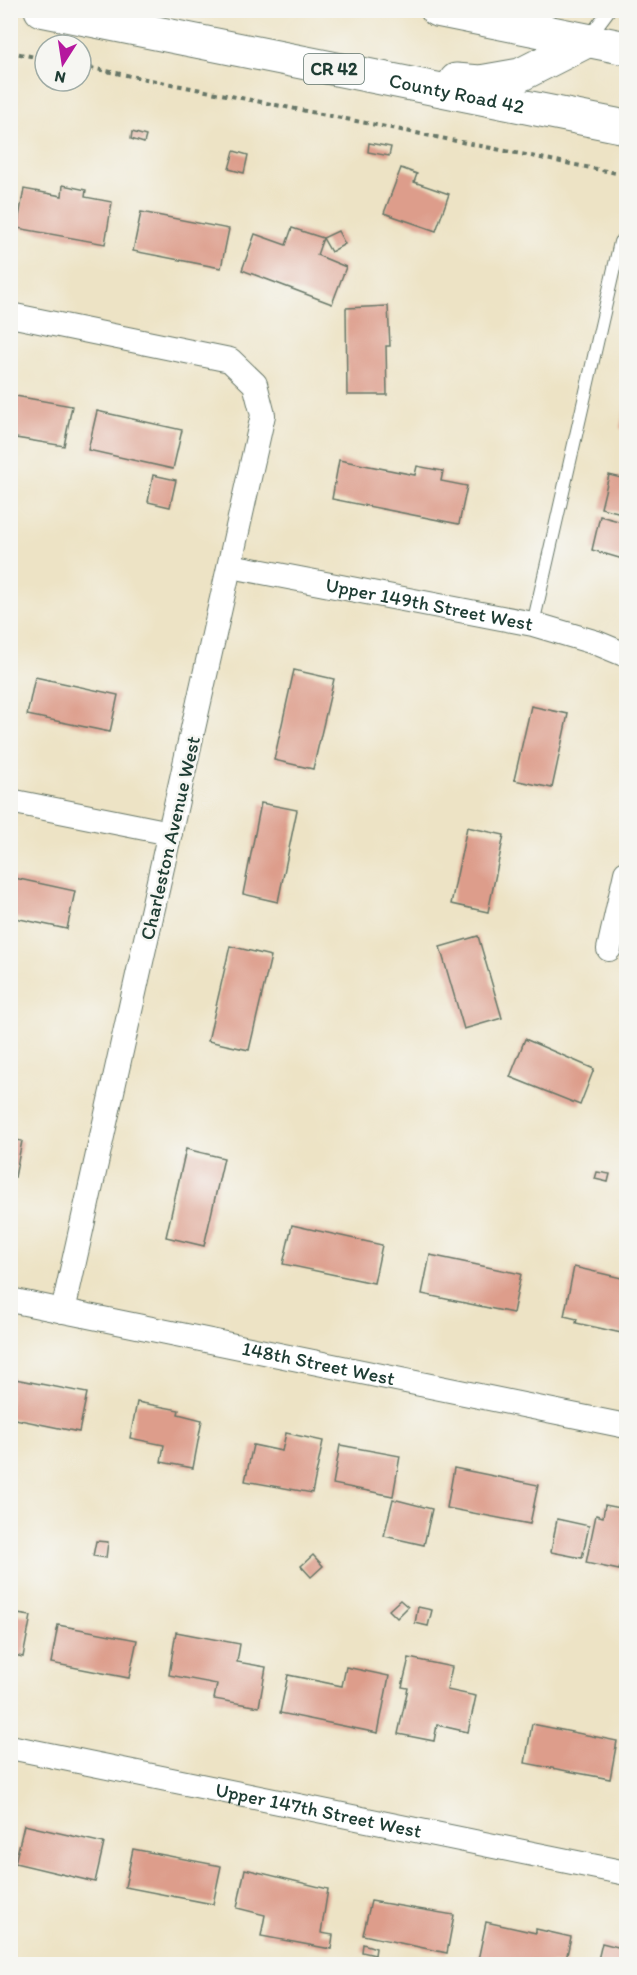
<svg xmlns="http://www.w3.org/2000/svg" width="637" height="1975" viewBox="0 0 637 1975" font-family="Itim,sans-serif">
  <style>
    .building { fill: #dd9d8b }
    .lines { fill: none; stroke-linecap: round; stroke-linejoin: round }
    .lane-casing { stroke: #677767; stroke-width: 14 }
    .street-casing { stroke: #677767; stroke-width: 26 }
    .highway-casing { stroke: #677767; stroke-width: 35 }
    .path { stroke: #677767; stroke-width: 4; stroke-dasharray: 4.5 4.5; stroke-linecap: butt }
    .lane { stroke: #fff; stroke-width: 12 }
    .street { stroke: #fff; stroke-width: 24 }
    .highway { stroke: #fff; stroke-width: 33 }
    .labels { text-anchor: middle; stroke-width: 5; stroke-linejoin: round; paint-order: stroke }
    .shield { fill: #f6f6f2; stroke: #60746d; stroke-width: 1.5 }
    .shield-label { font-size: 18px; font-weight: bold; fill: #1f3d34 }
    .street-label { font-size: 20px; fill: #1f3d34; stroke: #f6f6f2 }
  </style>
  <rect width="100%" height="100%" fill="#f6f6f2"/>
  <filter id="ink" filterUnits="userSpaceOnUse"><feTurbulence type="fractalNoise" baseFrequency=".0167" numOctaves="2"/><feDisplacementMap in="SourceGraphic" scale="12" xChannelSelector="R" yChannelSelector="G"/><feConvolveMatrix kernelMatrix="1 2 1 2 8 2 1 2 1" color-interpolation-filters="sRGB"/></filter>
  <filter id="wash" filterUnits="userSpaceOnUse"><feTurbulence type="fractalNoise" baseFrequency=".008" numOctaves="4" result="noise"/><feDisplacementMap in="SourceGraphic" scale="24" xChannelSelector="R" yChannelSelector="G"/><feGaussianBlur stdDeviation="1.35" result="paint"/><feColorMatrix in="noise" values="0 0 0 0 0 0 0 0 0 0 0 0 0 0 0 0 0 1.4 0 .05"/><feComposite in="paint" operator="in"/></filter>
  <g filter="url(#wash)">
    <rect width="100%" height="100%" fill="#ede3c5"/>
    <g id="blocks">
      <!-- building -->
      <g class="building">
        <path d="M132 132 146 136 144 143 131 139Z"/>
        <path d="M369 143 391 147 389 156 368 152Z"/>
        <path d="M234 151 248 155 244 173 229 169Z"/>
        <path d="M401 168 417 174 414 182 449 194 436 231 384 213Z"/>
        <path d="M63 185 86 190 85 197 112 202 105 244 17 228 24 189 62 196Z"/>
        <path d="M141 212 229 229 221 268 133 251Z"/>
        <path d="M292 228 323 238 317 255 346 267 332 304 242 270 255 234 286 245Z"/>
        <path d="M338 231 345 244 331 252 323 238Z"/>
        <path d="M388 306 390 346H386L387 395H347L346 308Z"/>
        <path d="M10 395 72 406 64 446 10 437Z"/>
        <path d="M626 403V430L620 428Z"/>
        <path d="M97 411 182 430 173 469 88 450Z"/>
        <path d="M339 460 415 475 417 466 443 471 441 481 467 486 459 524 332 499Z"/>
        <path d="M153 475 176 480 170 507 148 502Z"/>
        <path d="M609 475 626 479V514L601 508Z"/>
        <path d="M600 516 626 523V560L592 550Z"/>
        <path d="M294 670 334 679 313 769 274 760Z"/>
        <path d="M35 677 118 695 110 732 27 715Z"/>
        <path d="M531 706 568 714 552 788 514 780Z"/>
        <path d="M261 803 297 810 278 902 243 894Z"/>
        <path d="M467 827 504 835 488 912 451 904Z"/>
        <path d="M10 877 75 891 67 929 10 917Z"/>
        <path d="M478 936 502 1018 464 1029 440 947Z"/>
        <path d="M230 946 271 956 249 1050 208 1041Z"/>
        <path d="M525 1039 594 1069 580 1105 510 1077Z"/>
        <path d="M10 1139 22 1141 15 1177 10 1176Z"/>
        <path d="M186 1149 224 1158 204 1246 166 1237Z"/>
        <path d="M597 1172 610 1174 608 1182 595 1179Z"/>
        <path d="M292 1225 382 1245 374 1283 283 1264Z"/>
        <path d="M430 1255 521 1274 513 1313 422 1294Z"/>
        <path d="M574 1267 626 1279V1334L576 1323 577 1319 564 1316Z"/>
        <path d="M10 1378 87 1393 79 1432 10 1418Z"/>
        <path d="M137 1402 179 1410 178 1414 202 1420 193 1468 161 1462 164 1445 130 1438Z"/>
        <path d="M286 1433 323 1441 312 1493 245 1481 253 1445 282 1451Z"/>
        <path d="M340 1445 400 1456 393 1496 333 1484Z"/>
        <path d="M454 1468 538 1485 530 1524 447 1508Z"/>
        <path d="M393 1499 432 1509 424 1545 384 1536Z"/>
        <path d="M605 1505 626 1509V1545H624L619 1570 586 1563 596 1515 603 1517Z"/>
        <path d="M557 1519 589 1526 582 1558 551 1552Z"/>
        <path d="M96 1541 108 1542 106 1558 93 1556Z"/>
        <path d="M313 1555 323 1566 311 1577 301 1566Z"/>
        <path d="M400 1600 408 1607 397 1618 389 1610Z"/>
        <path d="M418 1607 432 1610 428 1626 415 1623Z"/>
        <path d="M10 1613 31 1616 23 1657 10 1654Z"/>
        <path d="M624 1618 626 1619V1639L620 1638Z"/>
        <path d="M58 1625 137 1640 129 1678 51 1663Z"/>
        <path d="M176 1632 240 1644 237 1662 266 1667 259 1707 214 1699 217 1684 169 1675Z"/>
        <path d="M409 1658 452 1667 447 1690 476 1696 468 1732 437 1725 434 1741 398 1734 408 1688 402 1687Z"/>
        <path d="M346 1667 389 1676 378 1733 280 1713 288 1675 342 1686Z"/>
        <path d="M532 1724 617 1741 610 1779 525 1763Z"/>
        <path d="M24 1825 104 1843 95 1882 15 1863Z"/>
        <path d="M133 1849 221 1866 213 1904 125 1887Z"/>
        <path d="M245 1869 328 1889 321 1933 333 1935 331 1949 261 1936 265 1915 237 1908Z"/>
        <path d="M371 1901 454 1915 447 1953 363 1935Z"/>
        <path d="M486 1922 536 1933V1929L571 1937 565 1964H501L478 1960Z"/>
        <path d="M602 1943 626 1949V1964H597Z"/>
        <path d="M363 1944 376 1948 375 1955 362 1952Z"/>
      </g>
    </g>
  </g>
  <g filter="url(#ink)">
    <use href="#blocks" fill-opacity="0" stroke="#677767" stroke-width="1.5"/>
    <g class="lines">
      <defs>
        <g id="lane">
          <path d="M589 37 609 10"/>
          <path d="M533 624 620 242"/>
        </g>
        <g id="street">
          <path d="M10 315 230 360 255 384 263 415 63 1311"/>
          <path id="s1" d="M231 566 533 624 597 643 626 655"/>
          <path d="M10 801 170 833"/>
          <path d="M609 949 626 873"/>
          <path id="s2" d="M10 1300 626 1426"/>
          <path id="s3" d="M10 1747 626 1873"/>
        </g>
        <g id="highway">
          <path id="s4" d="M41 10 626 127"/>
          <path d="M437 10 626 48"/>
          <path d="M456 80 480 82 520 75 587 41"/>
        </g>
      </defs>
      <!-- lane casing -->
      <use href="#lane" class="lane-casing"/>
      <!-- street casing -->
      <use href="#street" class="street-casing"/>
      <!-- highway casing -->
      <use href="#highway" class="highway-casing"/>
      <!-- path -->
      <g class="path">
        <path d="M10 52 45 59"/>
        <path d="M81 66 626 175"/>
      </g>
      <!-- lane -->
      <use href="#lane" class="lane"/>
      <!-- street -->
      <use href="#street" class="street"/>
      <!-- highway -->
      <use href="#highway" class="highway"/>
    </g>
  </g>
  <g class="labels">
    <!-- shield labels -->
    <rect class="shield" x="304" y="54" width="60" height="30" rx="4.5"/>
    <g class="shield-label">
      <text x="334" y="75">CR 42</text>
    </g>
    <!-- street labels -->
    <g class="street-label">
      <text dy="7" stroke="none"><textPath href="#s4" startOffset="424">County Road 42</textPath></text>
      <text dy="7" stroke="none"><textPath href="#s1" startOffset="202">Upper 149th Street West</textPath></text>
      <text transform="translate(170 838) rotate(-77)" y="7">Charleston Avenue West</text>
      <text dy="7" stroke="none"><textPath href="#s2" startOffset="315">148th Street West</textPath></text>
      <text dy="7" stroke="none"><textPath href="#s3" startOffset="315">Upper 147th Street West</textPath></text>
    </g>
  </g>
  <!-- margin -->
  <rect width="637" height="1975" fill="none" stroke="#f6f6f2" stroke-width="36"/>
  <!-- north arrow -->
  <g transform="translate(63 63) rotate(192)"><circle r="28" fill="#f6f6f2" stroke="#a0aca6" stroke-width="1.5"/>
  <path d="M0-4.5L10 22L0 15L-10 22Z" fill="#b5179e"/>
  <text y="-9" font-size="16" font-weight="bold" text-anchor="middle" fill="#1f3d34">N</text>
  </g>
</svg>
